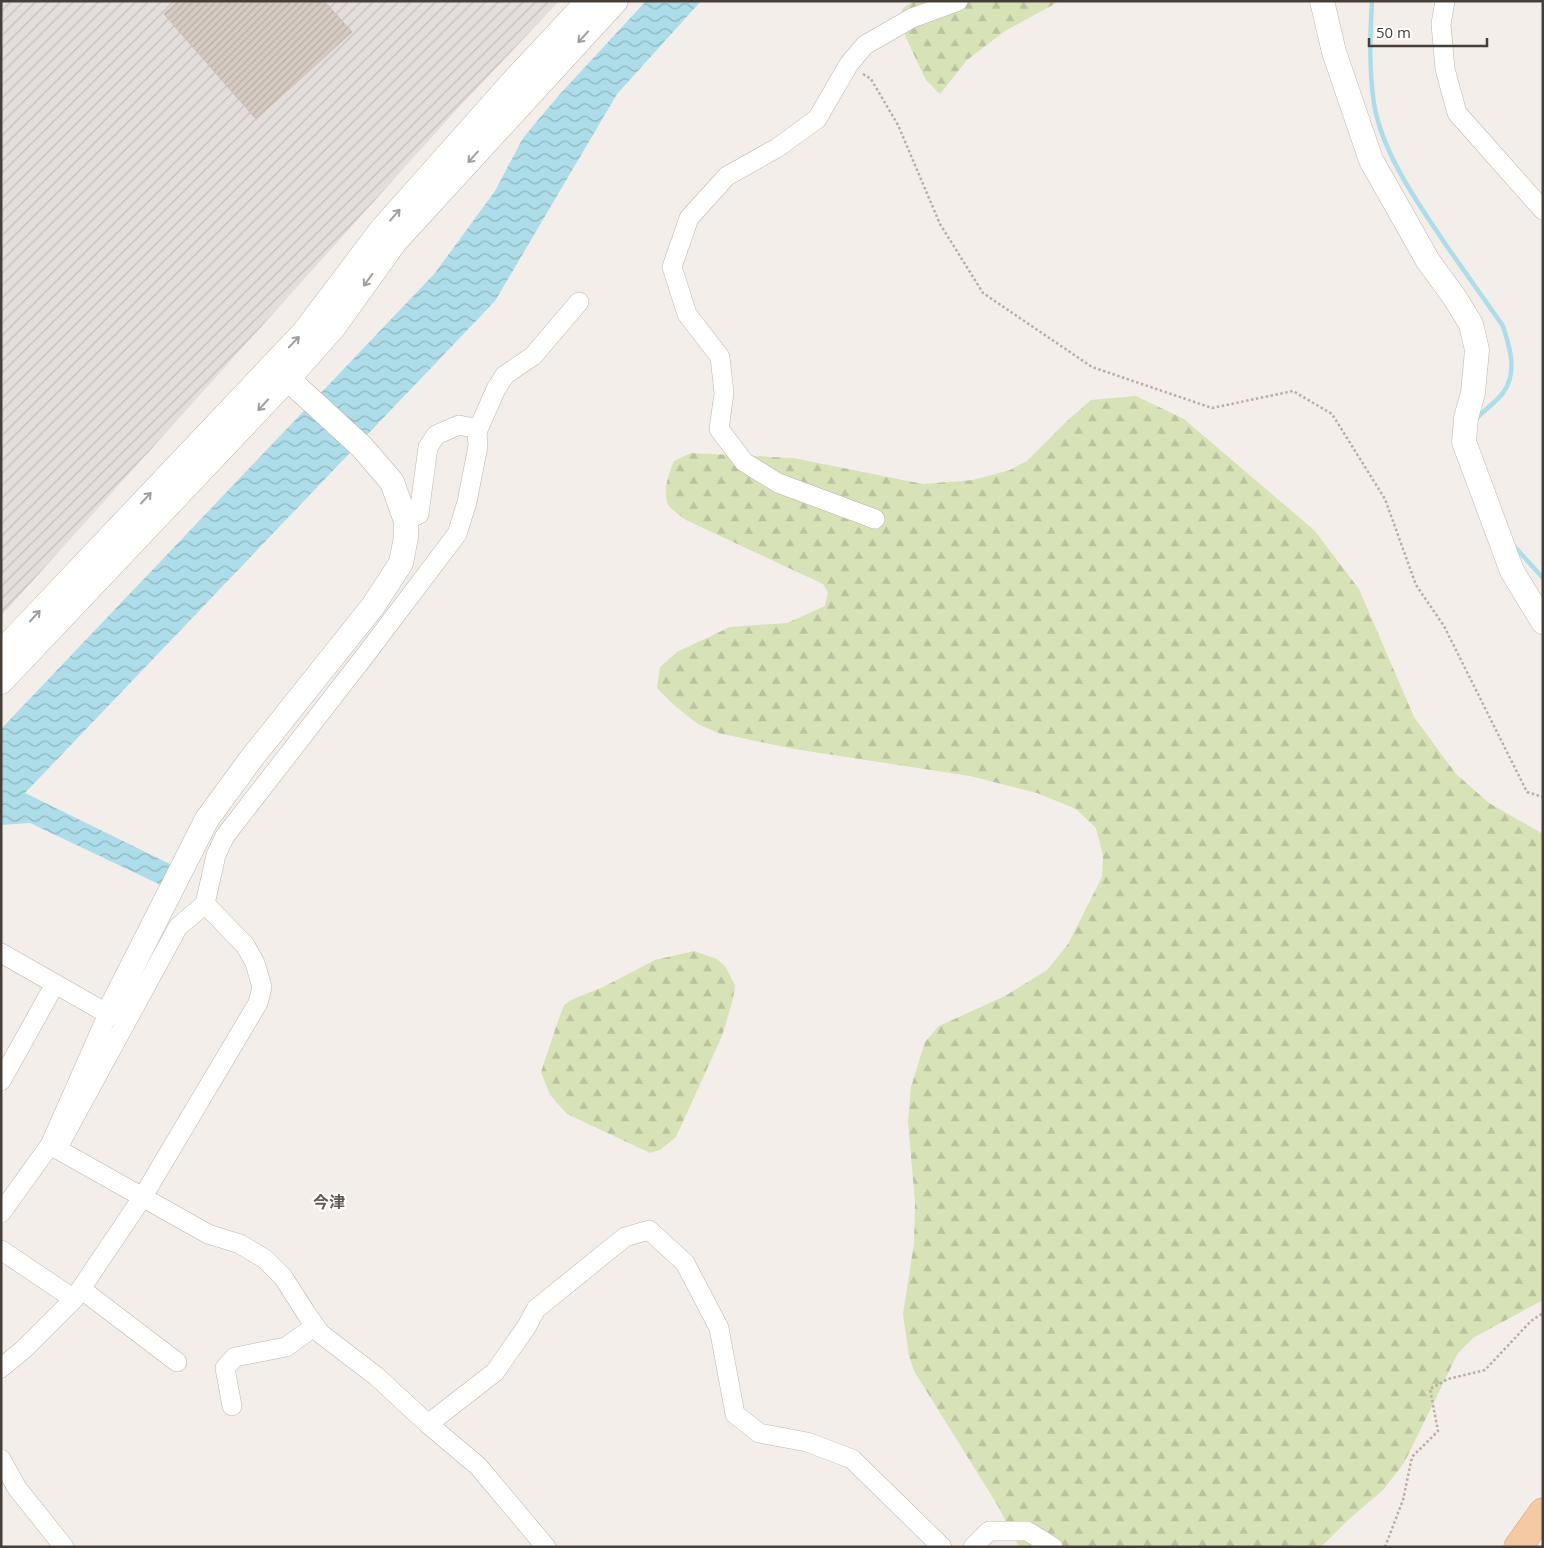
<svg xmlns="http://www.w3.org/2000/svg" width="1544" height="1548" viewBox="0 0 1544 1548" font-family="'Open Sans','Noto Sans JP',sans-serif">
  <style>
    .industrial { fill: url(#industrial-furrows) }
    .forest { fill: url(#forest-firs) }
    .water { fill: url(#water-waves) }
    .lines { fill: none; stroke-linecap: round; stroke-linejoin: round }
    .stream { stroke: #addde8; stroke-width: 4.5 }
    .building { fill: url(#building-hatch); stroke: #cdbeb4 }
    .minor-casing { stroke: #bdb4ad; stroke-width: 20 }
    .tertiary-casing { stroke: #bdb4ad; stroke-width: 25 }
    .primary-casing { stroke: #d6a375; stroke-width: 29 }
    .path { stroke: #bdada0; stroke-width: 2.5; stroke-dasharray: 2.5 2.5; stroke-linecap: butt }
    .minor { stroke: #fff; stroke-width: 19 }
    .tertiary { stroke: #fff; stroke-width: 24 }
    .primary { stroke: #f3caa3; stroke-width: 28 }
    .oneway { stroke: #a29e9c }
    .labels { text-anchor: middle; stroke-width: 4.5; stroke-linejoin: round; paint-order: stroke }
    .quarter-label { font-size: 16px; font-weight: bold; fill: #675951; stroke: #fff }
  </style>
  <defs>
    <pattern id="industrial-furrows" width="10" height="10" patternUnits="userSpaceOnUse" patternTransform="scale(1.25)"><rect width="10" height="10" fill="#e3dddb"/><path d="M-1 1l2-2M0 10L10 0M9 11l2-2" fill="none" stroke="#c4bfbd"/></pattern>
    <pattern id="forest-firs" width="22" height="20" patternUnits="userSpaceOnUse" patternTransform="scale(1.25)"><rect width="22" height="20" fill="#d8e2b7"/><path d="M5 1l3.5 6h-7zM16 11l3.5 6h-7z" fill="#bbc39e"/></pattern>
    <pattern id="water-waves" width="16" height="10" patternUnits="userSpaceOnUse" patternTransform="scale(1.25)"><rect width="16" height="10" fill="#addde8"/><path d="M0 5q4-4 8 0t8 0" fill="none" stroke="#8fb5bd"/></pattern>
    <pattern id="building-hatch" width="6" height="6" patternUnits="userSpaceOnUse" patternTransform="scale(1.25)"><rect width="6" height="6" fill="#d6cbc3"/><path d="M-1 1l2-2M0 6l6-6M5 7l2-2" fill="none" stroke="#b9afa8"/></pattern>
  </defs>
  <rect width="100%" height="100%" fill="#f3eeea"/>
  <!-- industrial -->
  <path class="industrial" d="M1 1H559L449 118 1 616Z"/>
  <!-- forest -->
  <g class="forest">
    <path d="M914 1H1060L1005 31 967 60 940 94 926 80 906 38 900 16 903 8Z"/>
    <path d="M1136 396 1184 419 1314 530 1359 589 1414 717 1456 774 1489 803 1543 834V1300L1473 1338 1458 1353 1404 1463 1383 1490 1348 1520 1321 1547H1019L998 1506 914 1371 909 1356 903 1314 914 1243 915 1203 908 1121 911 1087 925 1042 939 1026 1005 996 1047 970 1068 944 1102 877 1103 855 1096 828 1076 809 1037 793 970 776 794 749 718 733 698 724 675 706 657 688 660 667 677 652 730 627 787 623 825 606 828 592 823 584 686 520C681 516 671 510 668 504 662 492 669 473 674 461L691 453 793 458 923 484 973 480 1010 470 1027 461 1068 420 1091 400Z"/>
    <path d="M694 951 717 959 725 966 735 985 733 999 722 1036 676 1137 660 1150 650 1153 567 1114 550 1095 541 1072 557 1024 564 1005 571 1000 603 987 655 960Z"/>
  </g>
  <!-- water -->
  <path class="water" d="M646 1H701L617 94 495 301 25 793 174 866 165 887 30 823 1 825V729L435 273 495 191 523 138 560 94Z"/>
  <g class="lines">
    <!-- stream -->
    <g class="stream">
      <path d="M1372 1C1370 36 1369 69 1374 104 1383 155 1418 203 1446 245 1465 272 1484 299 1503 326 1510 348 1518 372 1503 393 1495 403 1483 411 1475 420"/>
      <path d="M1514 546 1543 578"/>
    </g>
  </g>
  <!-- building -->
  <path class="building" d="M178 1H324L352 32 256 119 164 14Z"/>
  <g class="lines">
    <defs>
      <g id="minor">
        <path d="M1445 1 1441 24 1445 69 1457 113 1543 210"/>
        <path d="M477 432 496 389 505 375 533 356 579 302"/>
        <path d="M875 519 778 483 744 462 719 429 724 393 720 357 687 314 672 267 689 218 727 176 777 148 817 119 849 64 865 45 912 18 958 1"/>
        <path d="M1 953 108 1014 50 1145 208 1234 240 1244 265 1259 283 1277 306 1313 321 1334 376 1376 428 1424 478 1466 546 1547"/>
        <path d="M1 1081 55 984"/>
        <path d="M57 1149 178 927 205 904 216 855 225 836 367 653 457 534 467 502 478 446 477 432 473 428 459 425 436 435 428 447 419 514 406 521"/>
        <path d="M1 1213 50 1145"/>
        <path d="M1 1250 74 1299"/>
        <path d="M81 1289 177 1362"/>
        <path d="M1 1368 24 1349 74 1299 142 1198 258 1003 262 987 255 963 245 945 205 904"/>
        <path d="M232 1406 225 1368 235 1357 286 1347 315 1326"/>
        <path d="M428 1424 495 1372 527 1326 536 1309 625 1237 649 1230 685 1263 719 1328 735 1414 759 1433 807 1442 852 1459 942 1547"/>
        <path d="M1 1459 17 1488 64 1547"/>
        <path d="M973 1547 989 1531H1027L1053 1547"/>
      </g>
      <g id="tertiary">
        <path d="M1322 1 1334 52 1371 160 1428 261 1455 298 1471 324 1477 350 1473 393 1466 418 1464 442 1512 571 1543 622"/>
        <path d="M1 652 304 332 381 230 516 78 588 1"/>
        <path d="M1 682 288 379 334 327 395 242 616 1"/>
        <path d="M108 1014 207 819 251 759 373 606 401 563 406 537V521L392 482 362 447 277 369"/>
      </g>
      <path id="primary" d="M1518 1547 1543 1512"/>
    </defs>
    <!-- minor casing -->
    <use href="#minor" class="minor-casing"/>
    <!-- tertiary casing -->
    <use href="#tertiary" class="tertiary-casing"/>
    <!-- primary casing -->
    <use href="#primary" class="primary-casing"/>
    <!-- path -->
    <g class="path">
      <path d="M863 74 871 79 898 125 940 224 983 293 1092 367 1212 408 1293 391 1332 414 1385 499 1416 585 1444 626 1527 792 1543 797"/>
      <path d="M1385 1547 1403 1500 1412 1457 1438 1431 1430 1389 1448 1379 1485 1370 1531 1321 1543 1313"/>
    </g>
    <!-- minor -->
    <use href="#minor" class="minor"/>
    <!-- tertiary -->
    <use href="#tertiary" class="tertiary"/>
    <!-- primary -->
    <use href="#primary" class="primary"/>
  </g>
  <!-- one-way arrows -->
  <defs><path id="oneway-shaft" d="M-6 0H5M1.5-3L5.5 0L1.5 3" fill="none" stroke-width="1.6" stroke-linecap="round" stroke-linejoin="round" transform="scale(1.25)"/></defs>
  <g class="oneway">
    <use href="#oneway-shaft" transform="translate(583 37) rotate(133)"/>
    <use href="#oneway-shaft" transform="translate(473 157) rotate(132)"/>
    <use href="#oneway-shaft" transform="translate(395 215) rotate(-49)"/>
    <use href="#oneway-shaft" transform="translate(368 280) rotate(126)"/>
    <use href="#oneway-shaft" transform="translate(294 342) rotate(-46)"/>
    <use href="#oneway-shaft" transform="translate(263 405) rotate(133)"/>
    <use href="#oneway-shaft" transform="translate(146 498) rotate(-47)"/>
    <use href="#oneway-shaft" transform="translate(35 616) rotate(-47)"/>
  </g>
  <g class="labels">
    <!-- quarter labels -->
    <g class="quarter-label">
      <text x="329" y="1208">今津</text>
    </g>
  </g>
  <!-- border -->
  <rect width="1544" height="1548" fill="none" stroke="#463e39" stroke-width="5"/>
  <!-- scale -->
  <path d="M1369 38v8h118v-8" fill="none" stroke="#463e39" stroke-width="2.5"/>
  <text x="1376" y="38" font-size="15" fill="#463e39" stroke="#ffffff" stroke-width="4" paint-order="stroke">50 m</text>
</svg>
